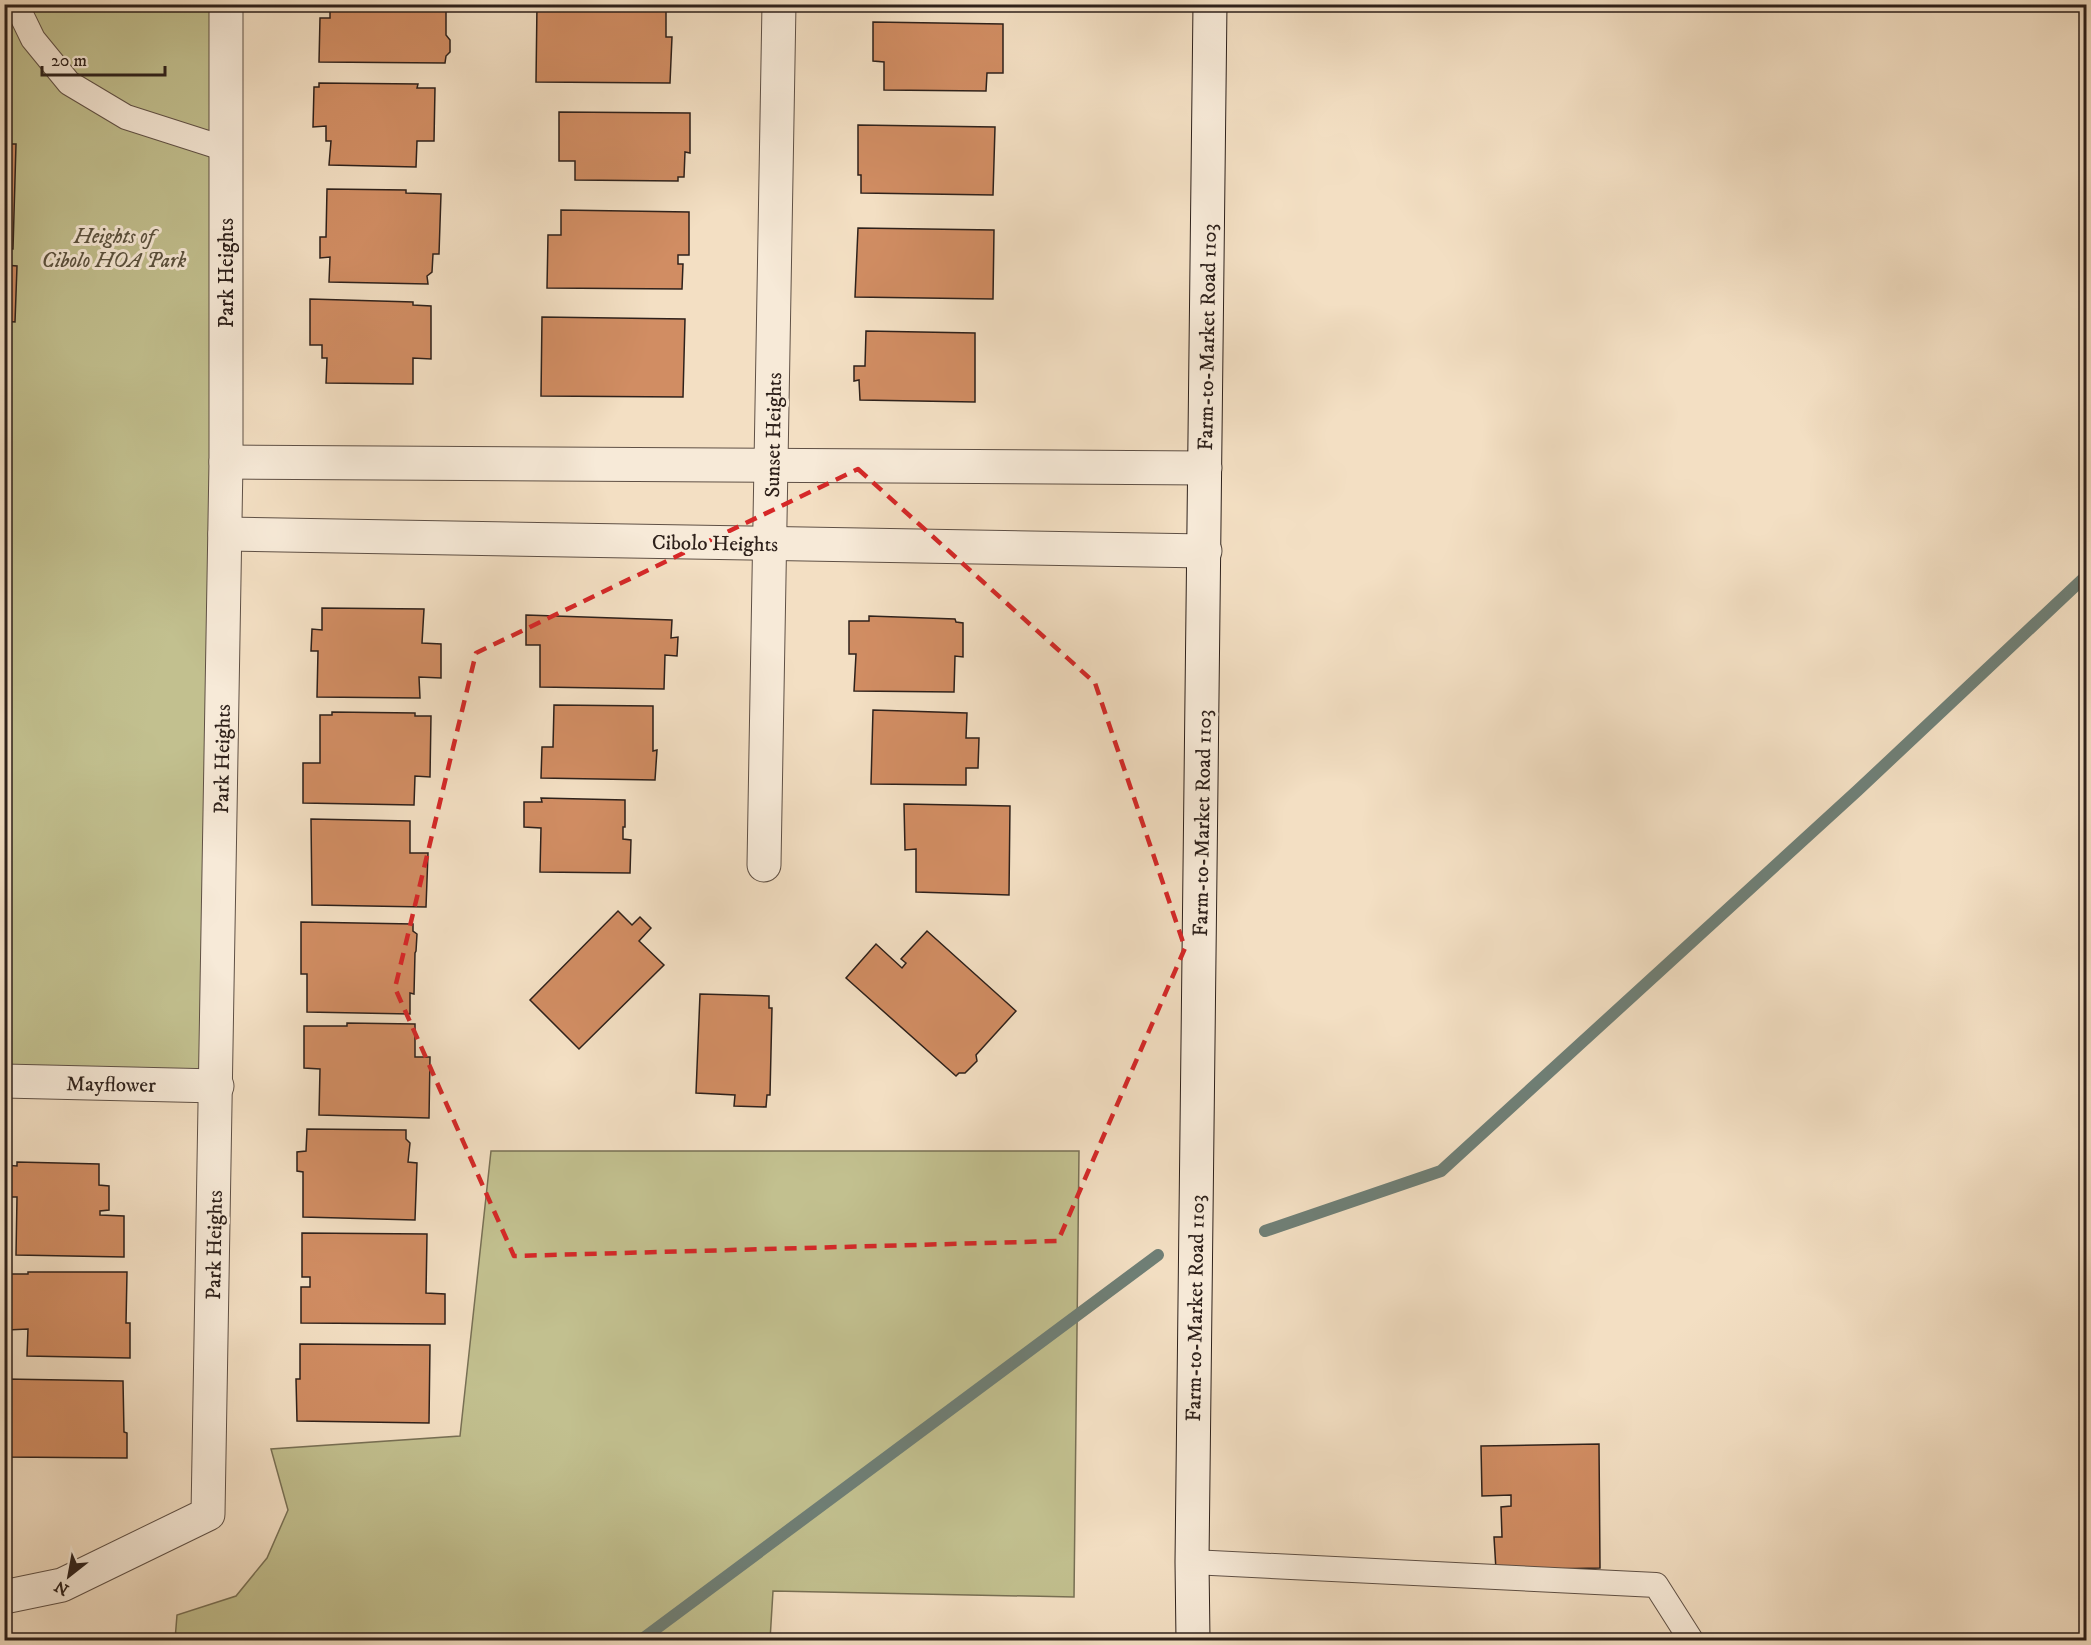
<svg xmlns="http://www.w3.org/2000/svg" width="2091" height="1645" viewBox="0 0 2091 1645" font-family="'IM FELL DW Pica',serif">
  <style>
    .green { fill: #c2c08f; stroke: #787055; stroke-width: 1.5 }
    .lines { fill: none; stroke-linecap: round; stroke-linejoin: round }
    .stream { stroke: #6f7f76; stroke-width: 12 }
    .building { fill: #d18d63; stroke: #2e211b; stroke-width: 1.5 }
    .lane-casing { stroke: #5f5045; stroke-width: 26 }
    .street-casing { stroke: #5f5045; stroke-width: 35 }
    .secondary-casing { stroke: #2e211b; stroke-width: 35 }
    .lane { stroke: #f7ead8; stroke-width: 24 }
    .street { stroke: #f7ead8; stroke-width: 33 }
    .secondary { stroke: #f7ead8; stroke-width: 33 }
    .marked { fill: none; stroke: #d62828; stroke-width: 4.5; stroke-dasharray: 12 8; stroke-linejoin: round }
    .labels { text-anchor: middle; stroke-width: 6; stroke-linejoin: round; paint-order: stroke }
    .park-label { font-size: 21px; font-style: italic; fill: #5a513e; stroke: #f7ead8 }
    .street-label { font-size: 21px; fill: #2e211b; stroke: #f7ead8 }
  </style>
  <rect width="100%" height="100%" fill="#f3dfc3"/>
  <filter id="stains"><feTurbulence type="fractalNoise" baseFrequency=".00333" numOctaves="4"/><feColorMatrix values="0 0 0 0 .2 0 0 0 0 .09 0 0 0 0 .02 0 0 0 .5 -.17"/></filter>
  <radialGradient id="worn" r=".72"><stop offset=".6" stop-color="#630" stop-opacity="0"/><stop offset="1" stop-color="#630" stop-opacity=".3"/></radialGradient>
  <!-- green -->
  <g class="green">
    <path d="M5 5H226L217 1086 5 1081Z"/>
    <path d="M491 1151H1079L1074 1597 773 1591 770 1640H175L177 1615 236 1596 267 1558 288 1510 271 1449 460 1436Z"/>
  </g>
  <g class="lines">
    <!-- stream -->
    <g class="stream">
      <path d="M1265 1231 1441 1171 1857 791 2086 576"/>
      <path d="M641 1640 1158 1255"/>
    </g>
  </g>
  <!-- building -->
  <g class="building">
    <path d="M322 4H446V35L450 40V52L446 56 445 63 319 62 320 18H330V7H322Z"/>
    <path d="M537 4H666V37H672L670 83 536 82Z"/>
    <path d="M873 22 1003 24V73H987L986 91 884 90V62L873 61Z"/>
    <path d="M319 83 418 84 417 88H435L434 141H417L416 167 329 165 331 141H326V126L313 127 314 87H319Z"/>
    <path d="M559 112 690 113V153L685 152 684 177H678V181L575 180V161H559Z"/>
    <path d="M858 125 995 127 993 195 861 193V175H858Z"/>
    <path d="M4 144H16L13 249 4 248Z"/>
    <path d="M327 189 406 190V193L441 194 439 254H433L432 272 427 276 428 284 329 282 330 257 320 258V237H326Z"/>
    <path d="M561 210 689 212V255H678V264H683L682 289 547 288 548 235H561Z"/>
    <path d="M858 228 994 230 993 299 855 297Z"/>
    <path d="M4 265 17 266 15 322 4 321Z"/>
    <path d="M310 299 413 302V305L431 306V359L413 358V384L326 383 327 358H322V345H310Z"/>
    <path d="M542 317 685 319 683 397 541 396Z"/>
    <path d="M866 331 975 333V402L860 400 859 380 854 381V366H865Z"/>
    <path d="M322 608 424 609 422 643 441 644V678L419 677 420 698 317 697 318 651H311L312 629 322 630Z"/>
    <path d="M526 615 672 620 671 638 678 637 677 656 665 655 664 689 540 687V645H526Z"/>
    <path d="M869 616 955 619 956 622 963 623V657L955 656 954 692 854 691 856 654H849V621H869Z"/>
    <path d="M554 705 653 706V751L657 750 655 780 541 778 542 747H553Z"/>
    <path d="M873 710 967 713 966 738H979L978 768H966V785L871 784Z"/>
    <path d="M332 712 415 713V716H431L430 777 415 776 414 805 303 803V763H320V715H332Z"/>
    <path d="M541 798 625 800V827H623V839L631 840 630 873 540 872 541 828 524 827V802H542Z"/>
    <path d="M904 804 1010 806 1009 895 916 892V849L905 850Z"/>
    <path d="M311 819 410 821V853H428L426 907 312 905Z"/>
    <path d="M618 911 632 925 640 917 651 928 639 941 664 965 579 1049 530 1000Z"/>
    <path d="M301 922 413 924V931L417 934 416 951 415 953 414 994 410 993V1014L307 1012V974H301Z"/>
    <path d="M927 931 1016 1011 976 1055 977 1061 965 1073H959L956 1076 846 978 876 944 902 968 906 963 901 959Z"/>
    <path d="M700 994 769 996V1008H772L770 1095H767L766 1107 734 1106 735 1095 696 1093Z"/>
    <path d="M347 1023 415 1024V1057H430L429 1118 319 1115 320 1069 304 1068V1026H347Z"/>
    <path d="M307 1129 406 1130V1139L410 1143 408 1162 417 1163 415 1220 303 1217V1172L297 1171V1152L306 1151Z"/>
    <path d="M17 1162 99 1164V1185L109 1186V1210L100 1211V1215L124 1216V1257L16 1255 17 1197H4V1165L17 1166Z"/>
    <path d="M302 1233 427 1234 426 1293 445 1294V1324L301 1323V1287H310V1277H302Z"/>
    <path d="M28 1272H127L126 1323H130V1358L27 1356 28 1329 7 1330V1274H28Z"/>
    <path d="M300 1344 430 1345 429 1423 297 1421 296 1379H300Z"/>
    <path d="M5 1379 123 1381 124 1432 127 1433V1458L4 1457Z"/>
    <path d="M1599 1444 1600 1568 1496 1570 1494 1537H1502L1501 1507 1511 1506V1495L1482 1496 1481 1446Z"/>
  </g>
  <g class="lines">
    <defs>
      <g id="lane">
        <path d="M16 4 33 39 69 83 126 117 226 149"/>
        <path d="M1192 1562 1656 1585 1691 1640"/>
      </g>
      <g id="street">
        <path d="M226 462 1205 468"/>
        <path d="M225 534 1205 551"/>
        <path d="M764 865 779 4"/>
        <path d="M4 1081 217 1086"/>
        <path d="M4 1597 62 1585 208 1514 226 462V4"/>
      </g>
      <path id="secondary" d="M1193 1640 1192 1562 1210 4"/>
    </defs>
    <!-- lane casing -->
    <use href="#lane" class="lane-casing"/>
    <!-- street casing -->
    <use href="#street" class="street-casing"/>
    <!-- secondary casing -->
    <use href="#secondary" class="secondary-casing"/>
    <!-- lane -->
    <use href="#lane" class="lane"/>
    <!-- street -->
    <use href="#street" class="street"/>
    <!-- secondary -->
    <use href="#secondary" class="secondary"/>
  </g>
  <!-- marked area -->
  <path class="marked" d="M858 469 1095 683 1185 948 1058 1241 514 1256 395 988 476 653Z"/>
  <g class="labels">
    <!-- park labels -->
    <g class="park-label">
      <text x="114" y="243">Heights of<tspan x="114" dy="24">Cibolo HOA Park</tspan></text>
    </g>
    <!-- street labels -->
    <g class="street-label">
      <text transform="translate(226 273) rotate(-90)" y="7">Park Heights</text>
      <text transform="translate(1207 337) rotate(-89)" y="7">Farm-to-Market Road 1103</text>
      <text transform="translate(773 435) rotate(-89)" y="7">Sunset Heights</text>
      <text transform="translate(715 543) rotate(1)" y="7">Cibolo Heights</text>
      <text transform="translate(222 759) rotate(-89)" y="7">Park Heights</text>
      <text transform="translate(1202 823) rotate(-89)" y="7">Farm-to-Market Road 1103</text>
      <text transform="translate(111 1084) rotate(1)" y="7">Mayflower</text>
      <text transform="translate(214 1245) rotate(-89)" y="7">Park Heights</text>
      <text transform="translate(1195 1308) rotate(-89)" y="7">Farm-to-Market Road 1103</text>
    </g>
  </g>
  <!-- margin -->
  <rect width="2091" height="1645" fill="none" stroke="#f3dfc3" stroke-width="24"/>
  <rect x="6" y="6" width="2079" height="1633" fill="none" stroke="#2e211b" stroke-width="3"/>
  <rect x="12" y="12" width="2067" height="1621" fill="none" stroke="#2e211b" stroke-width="1.5"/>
  <!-- north arrow -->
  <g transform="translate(69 1576) rotate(211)" stroke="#f7ead8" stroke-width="4.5" paint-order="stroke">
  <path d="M0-4.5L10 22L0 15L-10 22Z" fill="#2e211b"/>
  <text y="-9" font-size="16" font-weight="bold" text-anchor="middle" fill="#2e211b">N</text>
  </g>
  <!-- scale -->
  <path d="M42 66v9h123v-9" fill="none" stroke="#2e211b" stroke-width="3"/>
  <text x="51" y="66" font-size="18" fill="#2e211b" stroke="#f7ead8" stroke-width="4.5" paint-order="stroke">20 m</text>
  <rect width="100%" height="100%" filter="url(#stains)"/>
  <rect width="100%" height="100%" fill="url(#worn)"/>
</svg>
